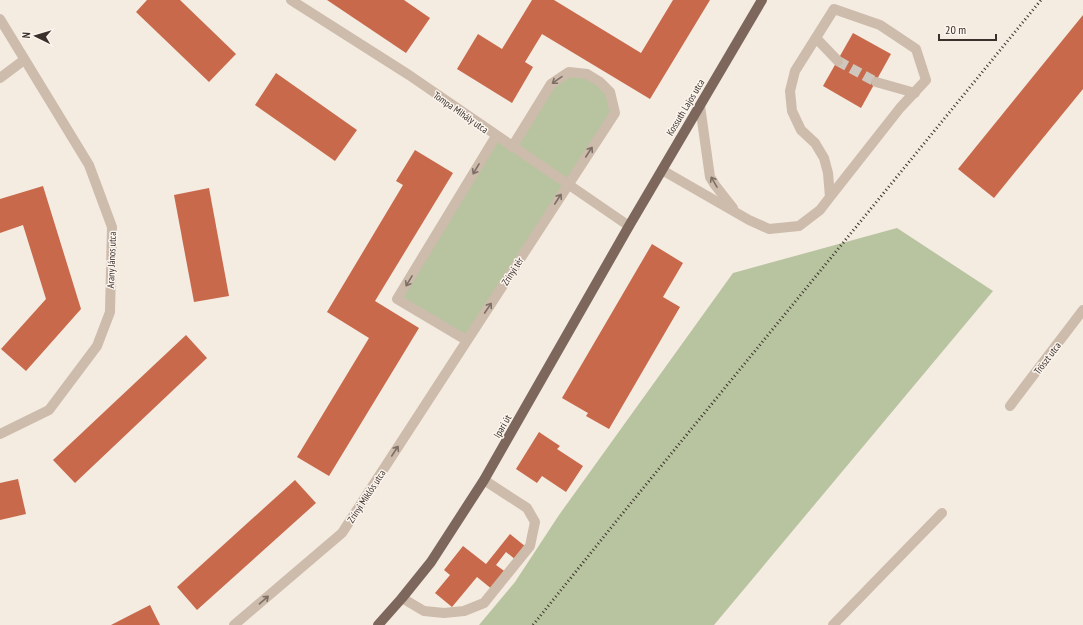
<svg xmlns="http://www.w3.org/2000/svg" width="1083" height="625" viewBox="0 0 1083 625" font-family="'PT Sans Narrow',sans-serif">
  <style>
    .green { fill: #b8c4a0 }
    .building { fill: #c8694b }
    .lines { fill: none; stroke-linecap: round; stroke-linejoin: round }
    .minor-tunnel { stroke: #cfc6bd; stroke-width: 10; stroke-dasharray: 10 5; stroke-linecap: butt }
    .minor { stroke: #cdbbac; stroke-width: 10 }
    .major { stroke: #7d675c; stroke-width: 10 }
    .rail { stroke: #3b302b; stroke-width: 3; stroke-dasharray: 1 3; stroke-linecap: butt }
    .oneway { stroke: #7d6f65 }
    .labels { text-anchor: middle; stroke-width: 3; stroke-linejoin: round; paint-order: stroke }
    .street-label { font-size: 10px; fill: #3b302b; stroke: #fbf5ee }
  </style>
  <rect width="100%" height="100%" fill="#f4ebe1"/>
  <!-- green -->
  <g class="green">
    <path d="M569 72 600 82 615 113 466 340 397 299 496 136 512 147 551 84Z"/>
    <path d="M897 228 993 291 714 625H479L515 582 559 515 733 273Z"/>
  </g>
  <!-- building -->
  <g class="building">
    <path d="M147 0H180L236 54 209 82 136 12Z"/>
    <path d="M327 0H404L430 18 406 53Z"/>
    <path d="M532 0H554L641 53 673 0H710L650 99 542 34 525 62 533 67 512 103 457 69 478 34 502 49Z"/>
    <path d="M1083 15V89L994 198 958 169Z"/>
    <path d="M853 33 891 54 861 108 823 86Z"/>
    <path d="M276 73 357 130 335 161 255 105Z"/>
    <path d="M415 150 453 173 375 301 419 328 329 476 297 457 369 338 327 312 403 185 396 181Z"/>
    <path d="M43 186 81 309 26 371 1 349 46 299 23 225 0 233V199Z"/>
    <path d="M209 188 229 296 194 302 174 195Z"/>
    <path d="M652 244 683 263 663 297 680 307 609 429 586 416 588 413 562 398Z"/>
    <path d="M186 335 207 358 75 483 53 460Z"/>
    <path d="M539 432 560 446 557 449 583 466 566 492 542 476 537 483 516 469Z"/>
    <path d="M18 479 26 514 0 520V483Z"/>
    <path d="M295 480 316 503 197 610 177 587Z"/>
    <path d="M510 534 526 547 516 560 506 552 496 565 507 573 493 590 477 577 452 607 435 593 450 575 444 570 463 546 486 564Z"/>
    <path d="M150 605 160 625H111Z"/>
  </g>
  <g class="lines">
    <!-- minor-tunnel -->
    <path class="minor-tunnel" d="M838 61 876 82"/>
    <!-- minor -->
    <g class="minor">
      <path d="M291 0 409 75 629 226"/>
      <path d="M0 19 89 165 112 227 110 312 97 346 49 410 0 434"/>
      <path d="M816 38 838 61"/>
      <path d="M0 78 24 60"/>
      <path d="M876 82 915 93"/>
      <path d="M700 106 710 177 715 185 733 208"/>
      <path d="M662 170 749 220 769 229 799 226 820 210 830 197 900 108 926 80 916 49 880 25 834 9 795 71 790 91 792 111 801 130 815 143 824 158 828 173 830 197"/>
      <path d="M466 340 397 299 496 136"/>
      <path d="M1010 406 1083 310"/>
      <path d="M402 598 424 611 444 613 464 611 484 603 530 546 535 522 527 508 484 480"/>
      <path d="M234 625 342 533 615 113 610 92 600 82 587 74 569 72 551 84 512 147"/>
      <path d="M833 625 942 513"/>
    </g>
    <!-- major -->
    <path class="major" d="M378 625 402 598 431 562 484 480 629 226 762 0"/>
    <!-- rail -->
    <path class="rail" d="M533 625 618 519 1041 0"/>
  </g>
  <!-- one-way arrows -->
  <defs><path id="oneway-shaft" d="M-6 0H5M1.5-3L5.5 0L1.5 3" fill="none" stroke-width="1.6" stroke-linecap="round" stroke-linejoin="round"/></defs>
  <g class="oneway">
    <use href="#oneway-shaft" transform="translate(557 80) rotate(145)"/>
    <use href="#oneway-shaft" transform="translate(589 152) rotate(-57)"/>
    <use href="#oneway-shaft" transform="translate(476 169) rotate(121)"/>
    <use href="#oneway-shaft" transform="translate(714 182) rotate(-120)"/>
    <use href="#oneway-shaft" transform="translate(558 199) rotate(-57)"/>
    <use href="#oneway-shaft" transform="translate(409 281) rotate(121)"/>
    <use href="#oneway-shaft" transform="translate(488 308) rotate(-56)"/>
    <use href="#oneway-shaft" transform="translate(395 451) rotate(-57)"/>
    <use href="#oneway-shaft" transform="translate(264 600) rotate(-41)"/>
  </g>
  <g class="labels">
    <!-- street labels -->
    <g class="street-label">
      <text transform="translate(685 107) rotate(-59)" y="4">Kossuth Lajos utca</text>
      <text transform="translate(461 112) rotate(35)" y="4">Tompa Mihály utca</text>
      <text transform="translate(111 260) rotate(-88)" y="4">Arany János utca</text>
      <text transform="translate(512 271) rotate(-57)" y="4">Zrínyi tér</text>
      <text transform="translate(1047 358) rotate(-53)" y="4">Tröszt utca</text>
      <text transform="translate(502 426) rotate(-60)" y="4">Ipari út</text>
      <text transform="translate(366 496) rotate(-57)" y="4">Zrínyi Miklós utca</text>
    </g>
  </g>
  <!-- north arrow -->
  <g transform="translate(36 36) rotate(275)" stroke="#fbf5ee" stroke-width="3" paint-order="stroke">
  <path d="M0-3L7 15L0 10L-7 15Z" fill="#3b302b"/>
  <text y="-6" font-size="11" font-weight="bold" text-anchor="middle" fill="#3b302b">N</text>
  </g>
  <!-- scale -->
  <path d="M939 34v6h57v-6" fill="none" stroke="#3b302b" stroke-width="2"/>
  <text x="945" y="34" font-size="12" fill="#3b302b" stroke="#fbf5ee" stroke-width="3" paint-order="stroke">20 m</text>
</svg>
